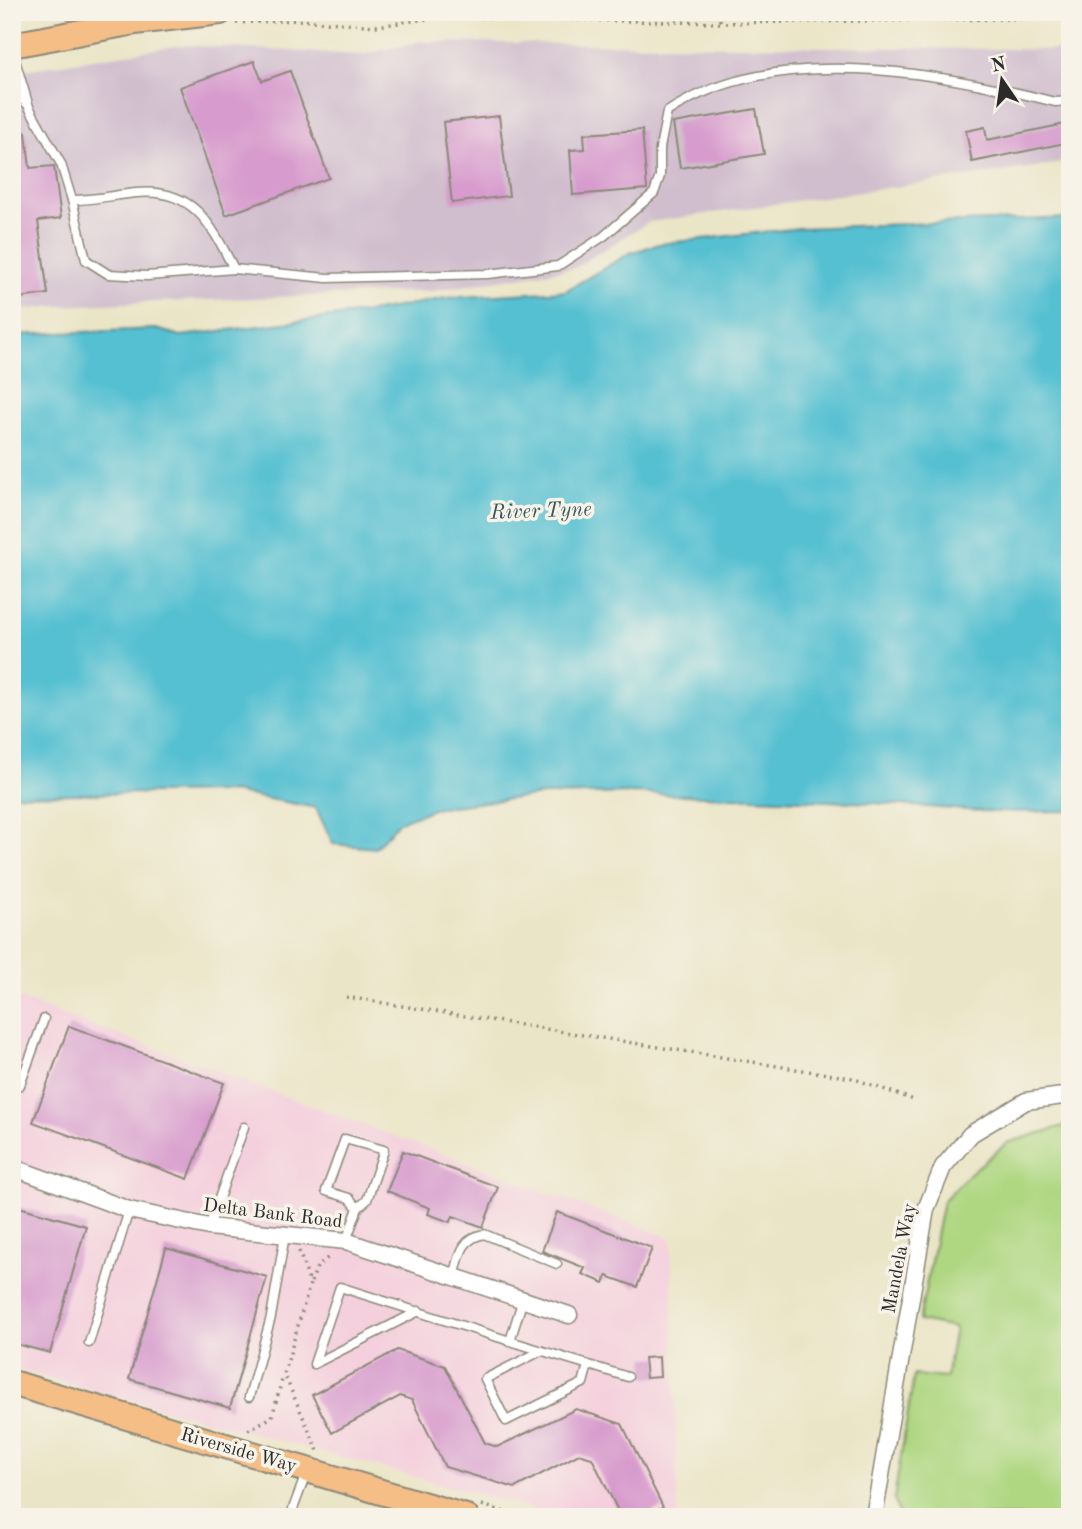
<svg xmlns="http://www.w3.org/2000/svg" width="1082" height="1529" viewBox="0 0 1082 1529" font-family="'Old Standard TT',serif">
  <style>
    .built { fill: #f4cfdd }
    .industrial { fill: #d0bdcd }
    .green { fill: #afd781; stroke: #6d8156; stroke-width: 2 }
    .water { fill: #55c0d1; stroke: #40767e; stroke-width: 2 }
    .building { fill: #d79bcd }
    .lines { fill: none; stroke-linecap: round; stroke-linejoin: round }
    .lane-casing { stroke: #8b8879; stroke-width: 11 }
    .street-casing { stroke: #8b8879; stroke-width: 19 }
    .primary-casing { stroke: #8b8879; stroke-width: 28 }
    .path { stroke: #8b8879; stroke-width: 3.5; stroke-dasharray: 2 5; stroke-linecap: butt }
    .lane { stroke: #fff; stroke-width: 8 }
    .street { stroke: #fff; stroke-width: 16 }
    .primary { stroke: #f6be87; stroke-width: 24 }
    .labels { text-anchor: middle; stroke-width: 7; stroke-linejoin: round; paint-order: stroke }
    .street-label { font-size: 19px; fill: #2b2b2b; stroke: #f7f3e8 }
    .water-label { font-size: 21px; font-style: italic; fill: #38585d; stroke: #f7f3e8 }
  </style>
  <rect width="100%" height="100%" fill="#f7f3e8"/>
  <filter id="ink" filterUnits="userSpaceOnUse"><feTurbulence type="fractalNoise" baseFrequency=".0143" numOctaves="2"/><feDisplacementMap in="SourceGraphic" scale="14" xChannelSelector="R" yChannelSelector="G"/><feConvolveMatrix kernelMatrix="1 2 1 2 8 2 1 2 1" color-interpolation-filters="sRGB"/></filter>
  <filter id="wash" filterUnits="userSpaceOnUse"><feTurbulence type="fractalNoise" baseFrequency=".00686" numOctaves="4" result="noise"/><feDisplacementMap in="SourceGraphic" scale="28" xChannelSelector="R" yChannelSelector="G"/><feGaussianBlur stdDeviation="1.57" result="paint"/><feColorMatrix in="noise" values="0 0 0 0 0 0 0 0 0 0 0 0 0 0 0 0 0 1.4 0 .05"/><feComposite in="paint" operator="in"/></filter>
  <g filter="url(#wash)">
    <rect width="100%" height="100%" fill="#ebe5c7"/>
    <!-- built -->
    <path class="built" d="M12 996 671 1238 678 1517H563L12 1368Z"/>
    <!-- industrial -->
    <path class="industrial" d="M419 42 1070 50V162L649 222 574 268 431 291 55 306 12 311V72L182 45 361 55Z"/>
    <!-- green -->
    <path class="green" d="M1070 1124V1517H900L894 1499 914 1375 946 1378 955 1328 919 1321 943 1201 968 1175 1007 1143Z"/>
    <!-- water -->
    <path class="water" d="M1070 218V811L993 812 874 803 633 793 543 795 436 808 399 822 375 848 333 844 316 808 232 792 12 795V335L156 329 181 336 371 312 446 298 565 291 630 253 659 244 799 228Z"/>
    <g id="blocks">
      <!-- building -->
      <g class="building">
        <path d="M254 61 262 81 290 71 329 178 226 215 180 87Z"/>
        <path d="M756 109 764 154 680 168 673 123Z"/>
        <path d="M499 116 509 196 452 203 443 122Z"/>
        <path d="M12 121 26 133 30 168 54 166 61 218 38 221 48 294 12 299Z"/>
        <path d="M1070 123V142L972 162 966 131 985 127 987 140Z"/>
        <path d="M642 130 647 189 573 195 570 150 585 149 584 134Z"/>
        <path d="M69 1026 224 1083 188 1179 33 1122Z"/>
        <path d="M403 1151 498 1187 483 1227 453 1216 450 1222 428 1214 430 1208 387 1191Z"/>
        <path d="M12 1205 86 1226 50 1353 12 1343Z"/>
        <path d="M557 1212 652 1248 637 1287 607 1276 604 1283 582 1274 585 1268 542 1251Z"/>
        <path d="M166 1248 267 1277 230 1408 129 1379Z"/>
        <path d="M397 1350 445 1366 485 1443 497 1447 576 1409 622 1424 663 1507 641 1517H621L592 1458 579 1454 515 1488 445 1467 412 1400 400 1396 332 1433 312 1395Z"/>
        <path d="M659 1357 660 1377 646 1378 644 1358Z"/>
      </g>
    </g>
  </g>
  <g filter="url(#ink)">
    <use href="#blocks" fill-opacity="0" stroke="#8b8879" stroke-width="2"/>
    <g class="lines">
      <defs>
        <g id="lane">
          <path d="M12 50 29 107 61 164 72 200C94 200 114 195 136 193 193 187 211 224 234 269L327 278 488 274 558 266 604 236 654 193 660 176V148L667 112C774 41 938 72 1055 102L1070 101"/>
          <path d="M12 91 27 104"/>
          <path d="M72 200 86 260 108 274 147 276 234 269"/>
          <path d="M12 1083 20 1085 44 1019"/>
          <path d="M209 1227 244 1127"/>
          <path d="M346 1241 358 1208 349 1198 326 1191 345 1139 384 1150 367 1200 358 1208"/>
          <path d="M454 1277C460 1256 460 1239 484 1234L557 1264"/>
          <path d="M419 1311 314 1364 340 1287 510 1341 523 1299"/>
          <path d="M510 1341 628 1377"/>
          <path d="M89 1343 129 1210"/>
          <path d="M541 1351 485 1379 506 1421 583 1383 588 1365"/>
          <path d="M249 1397 271 1317 285 1235"/>
          <path d="M290 1517 306 1474"/>
        </g>
        <g id="street">
          <path d="M12 1167 129 1210 209 1227 346 1241 569 1315"/>
          <path d="M874 1517 926 1209 943 1167 971 1134 1026 1101 1070 1095"/>
        </g>
        <g id="primary">
          <path d="M12 45 135 22 220 12"/>
          <path d="M12 1383 466 1517"/>
        </g>
      </defs>
      <!-- lane casing -->
      <use href="#lane" class="lane-casing"/>
      <!-- street casing -->
      <use href="#street" class="street-casing"/>
      <!-- primary casing -->
      <use href="#primary" class="primary-casing"/>
      <!-- path -->
      <g class="path">
        <path d="M720 12V23"/>
        <path d="M571 21V12"/>
        <path d="M236 23 298 20 378 26 441 17 720 23 1070 18"/>
        <path d="M346 997 852 1078 914 1100"/>
        <path d="M299 1251 310 1284 284 1374 318 1451"/>
        <path d="M311 1282 317 1267 331 1255"/>
        <path d="M248 1430 272 1417 283 1376"/>
        <path d="M482 1505 521 1517"/>
        <path d="M317 1514 326 1517"/>
      </g>
      <!-- lane -->
      <use href="#lane" class="lane"/>
      <!-- street -->
      <use href="#street" class="street"/>
      <!-- primary -->
      <use href="#primary" class="primary"/>
    </g>
  </g>
  <g class="labels">
    <!-- street labels -->
    <g class="street-label">
      <text transform="translate(273 1212) rotate(7)" y="7">Delta Bank Road</text>
      <text transform="translate(898 1258) rotate(-79)" y="7">Mandela Way</text>
      <text transform="translate(239 1449) rotate(16)" y="7">Riverside Way</text>
    </g>
    <!-- water labels -->
    <g class="water-label">
      <text transform="translate(541 510) rotate(-2)" y="7">River Tyne</text>
    </g>
  </g>
  <!-- margin -->
  <rect width="1082" height="1529" fill="none" stroke="#f7f3e8" stroke-width="42"/>
  <!-- north arrow -->
  <g transform="translate(1002 80) rotate(347)" stroke="#f7f3e8" stroke-width="5" paint-order="stroke">
  <path d="M0-5L12 26L0 18L-12 26Z" fill="#2b2b2b"/>
  <text y="-10" font-size="19" font-weight="bold" text-anchor="middle" fill="#2b2b2b">N</text>
  </g>
</svg>
